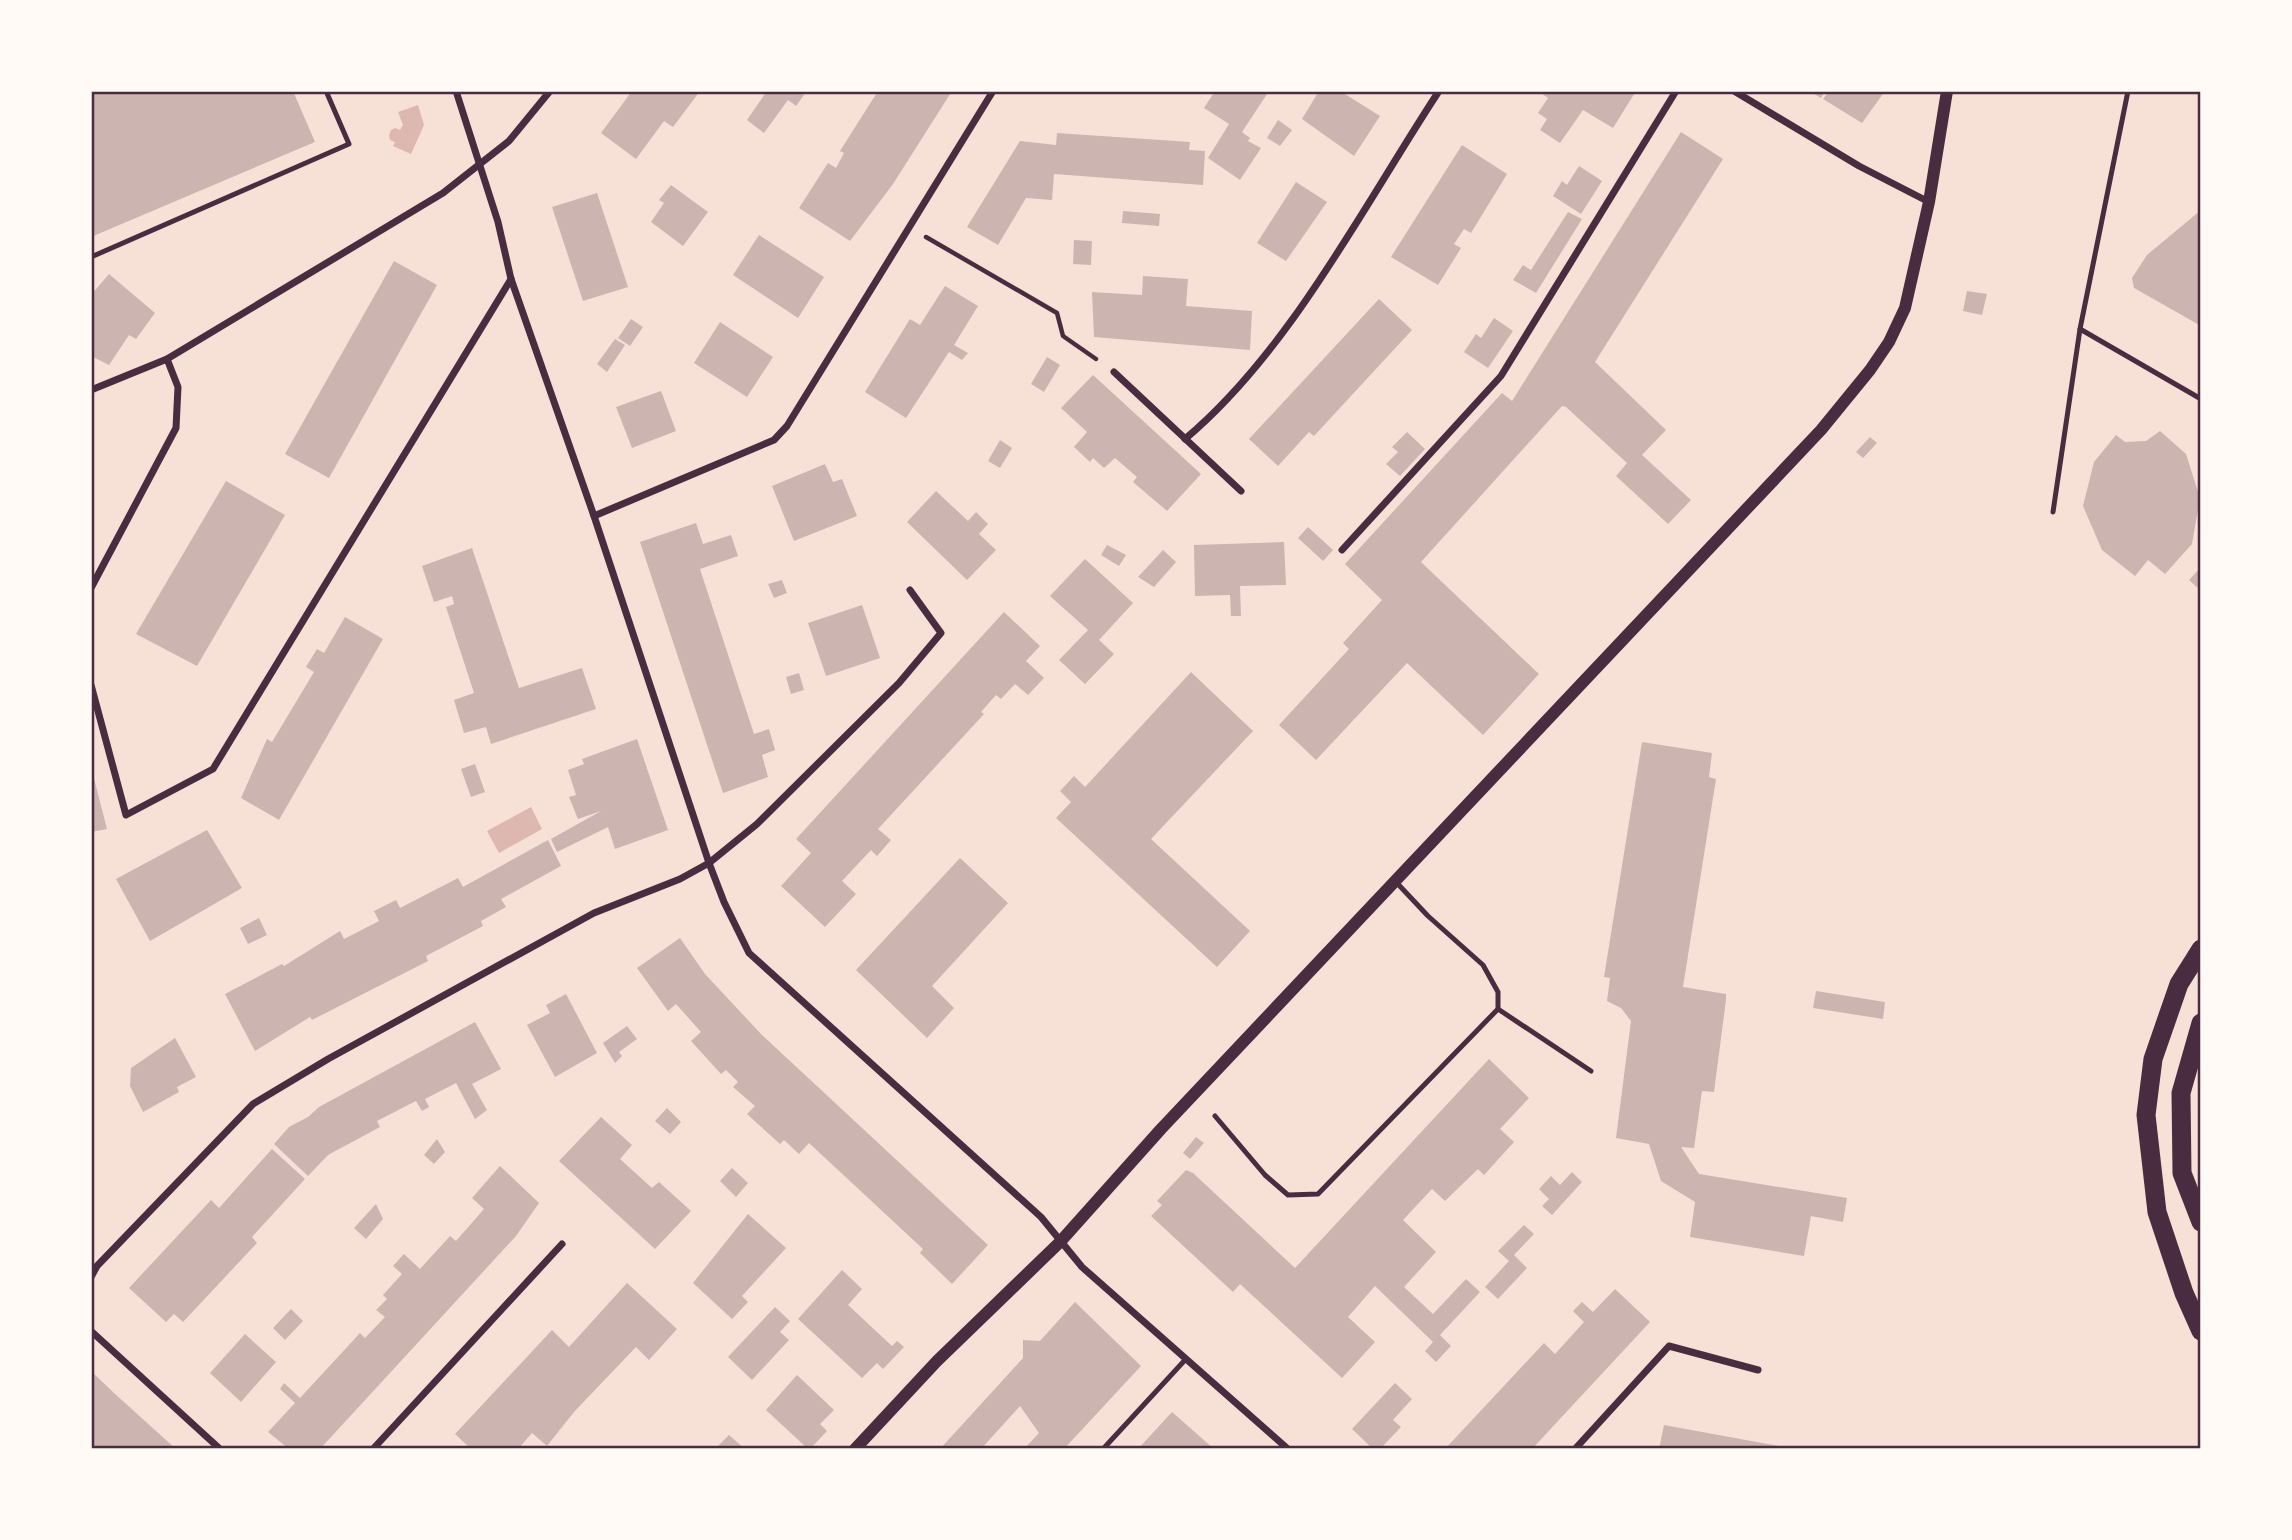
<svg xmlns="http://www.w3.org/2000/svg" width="2292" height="1540" viewBox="0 0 2292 1540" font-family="Rubik,sans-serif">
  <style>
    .water { fill: #dcb8b0 }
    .building { fill: #ccb4b1 }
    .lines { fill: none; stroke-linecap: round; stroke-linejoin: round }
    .path { stroke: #4a2c40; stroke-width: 4.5 }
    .service { stroke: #4a2c40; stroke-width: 5 }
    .minor { stroke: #4a2c40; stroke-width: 7 }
    .tertiary { stroke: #4a2c40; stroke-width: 12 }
    .trunk { stroke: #4a2c40; stroke-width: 19 }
    .neatline { fill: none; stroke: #4a2c40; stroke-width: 2.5 }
  </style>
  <rect width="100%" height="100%" fill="#f7e1d7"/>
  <!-- water -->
  <g class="water">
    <path d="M418 105 424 125 411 154 393 146 395 142 390 140 389 135 391 130 395 128 400 130 403 125 398 112Z"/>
    <path d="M531 807 542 829 499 853 487 831Z"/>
  </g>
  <!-- building -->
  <g class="building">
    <path d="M91 91H293L315 142 91 237Z"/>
    <path d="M632 91H700L673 127 664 121 636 159 601 133Z"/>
    <path d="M767 91H799L804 95 796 106 788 100 764 133 747 120Z"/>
    <path d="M878 91H952L893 184 850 241 799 208 828 163 836 168 844 153 840 151Z"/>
    <path d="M1215 91H1269L1242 132 1250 138 1248 141 1261 148 1240 180 1208 158 1229 124 1204 108Z"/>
    <path d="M1319 91H1340L1380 116 1354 156 1302 119Z"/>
    <path d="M1538 91H1636L1613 128 1583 110 1560 143 1540 130 1547 119 1538 113 1548 98Z"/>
    <path d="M1809 91H1825L1821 98Z"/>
    <path d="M1829 91H1885L1862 123 1823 99Z"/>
    <path d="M1278 120 1292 130 1280 146 1267 138Z"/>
    <path d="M1681 132 1723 159 1595 362 1666 430 1642 455 1691 500 1668 524 1616 476 1627 463 1566 407 1562 406 1421 562 1539 674 1483 735 1407 663 1316 760 1279 725 1349 649 1343 643 1382 600 1345 564 1502 393 1512 401Z"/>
    <path d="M1057 133 1190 142 1189 150 1205 151 1203 185 1054 174 1052 200 1026 198 998 245 967 227 1020 141 1056 145Z"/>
    <path d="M1462 145 1507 174 1471 233 1464 229 1454 244 1461 248 1438 285 1391 257Z"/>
    <path d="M1579 166 1602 181 1581 214 1553 196 1562 181 1567 185Z"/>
    <path d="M1296 182 1327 202 1286 261 1257 243Z"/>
    <path d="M671 185 708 212 683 246 651 222 664 203 659 200Z"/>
    <path d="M597 193 628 287 583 301 552 207Z"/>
    <path d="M2201 210V326L2134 288 2132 278 2147 255Z"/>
    <path d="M1123 211 1160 214 1159 226 1122 223Z"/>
    <path d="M1568 212 1582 219 1536 293 1513 280 1523 265 1531 270Z"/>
    <path d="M759 235 824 277 798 318 733 275Z"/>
    <path d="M1074 240 1092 241 1091 265 1073 264Z"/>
    <path d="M394 261 437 285 329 478 285 454Z"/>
    <path d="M109 274 155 313 136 339 129 335 109 365 91 356V295Z"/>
    <path d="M1143 276 1188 279 1186 306 1252 311 1250 350 1094 337 1092 292 1142 295Z"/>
    <path d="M945 286 978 306 954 345 968 353 962 360 949 352 906 418 865 392 910 319 920 325Z"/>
    <path d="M1967 291 1987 294 1982 315 1963 311Z"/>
    <path d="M1379 299 1412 330 1314 436 1309 432 1278 466 1249 439Z"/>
    <path d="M1494 318 1513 331 1488 368 1464 352 1476 334 1481 338Z"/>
    <path d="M631 319 643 327 630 346 618 338Z"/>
    <path d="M720 322 773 357 747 397 694 363Z"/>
    <path d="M615 339 625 345 607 372 597 364Z"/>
    <path d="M1047 357 1060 365 1044 392 1031 384Z"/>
    <path d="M1093 375 1201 474 1167 511 1133 482 1137 477 1115 458 1104 468 1093 458 1090 462 1074 447 1087 432 1061 408Z"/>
    <path d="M661 391 676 431 632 448 616 407Z"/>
    <path d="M2160 431 2186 454 2200 498 2192 544 2165 574 2148 560 2135 576 2102 550 2083 506 2094 462 2116 435 2125 442 2146 441Z"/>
    <path d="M1407 432 1425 449 1400 476 1386 464 1398 452 1392 447Z"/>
    <path d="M1870 437 1877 443 1863 458 1856 452Z"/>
    <path d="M1000 440 1012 448 1000 468 988 461Z"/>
    <path d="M825 464 833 482 842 479 857 516 794 541 772 486Z"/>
    <path d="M226 481 285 515 197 666 136 634Z"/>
    <path d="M936 491 968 521 976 512 988 524 979 534 996 550 967 580 907 522Z"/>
    <path d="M696 523 703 544 731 535 738 556 700 569 754 734 769 729 775 750 762 755 768 777 723 793 640 542Z"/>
    <path d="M1308 527 1333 550 1323 561 1298 538Z"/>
    <path d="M1284 542 1286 585 1240 586 1241 616H1231L1230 595 1195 596 1194 545Z"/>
    <path d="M1107 545 1126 555 1119 566 1101 555Z"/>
    <path d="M472 548 519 688 582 668 596 709 491 744 486 727 464 733 454 700 474 693 446 607 454 604 452 596 434 602 422 566Z"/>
    <path d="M1163 550 1176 562 1154 587 1138 577Z"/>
    <path d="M1085 559 1133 603 1099 640 1114 654 1085 684 1059 660 1088 630 1050 596Z"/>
    <path d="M2201 567V591L2189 580Z"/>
    <path d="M782 580 787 593 774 598 768 584Z"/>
    <path d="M862 605 880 658 826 676 808 623Z"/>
    <path d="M1004 612 1040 646 1026 661 1044 678 1028 695 1015 684 1001 699 996 695 981 712 984 714 878 829 891 840 877 856 871 850 842 881 856 894 825 927 781 886 811 853 796 839Z"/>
    <path d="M345 617 383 639 279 820 241 798 267 739 272 742 314 672 306 667 317 649 324 653Z"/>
    <path d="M1191 672 1253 731 1151 839 1250 931 1217 967 1056 818 1071 802 1060 791 1074 776 1085 787Z"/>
    <path d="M799 673 804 690 791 694 786 677Z"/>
    <path d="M637 739 668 830 615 849 608 827 557 852 551 839 601 811 578 819 569 797 576 795 568 770 584 764 582 759Z"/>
    <path d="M1642 742 1712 753 1709 777 1716 779 1683 987 1726 994V1000L1714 1092 1702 1091 1694 1148 1681 1147 1699 1174 1847 1198 1843 1222 1811 1216 1804 1256 1690 1237 1695 1202 1661 1181 1649 1144 1616 1138 1631 1021 1621 1008 1607 1001 1610 978 1604 977Z"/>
    <path d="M475 764 485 792 471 797 461 769Z"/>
    <path d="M91 767 107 829 91 832Z"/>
    <path d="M207 830 242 888 150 941 116 879Z"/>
    <path d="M548 840 561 866 501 899 506 907 481 921 483 926 426 956 428 961 312 1020 310 1017 255 1051 225 994 282 964 284 966 340 931 344 939 379 921 374 911 396 900 400 908 458 878 463 887Z"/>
    <path d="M960 858 1008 903 932 986 954 1008 927 1038 856 970Z"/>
    <path d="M259 918 267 935 248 944 240 928Z"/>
    <path d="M680 938 705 974 761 1034 988 1245 952 1284 920 1253 923 1249 809 1143 799 1154 784 1140 780 1144 747 1114 755 1106 733 1087 738 1082 726 1070 721 1074 691 1041 701 1032 676 1004 668 1011 637 968Z"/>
    <path d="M1816 991 1885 1002 1883 1019 1813 1008Z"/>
    <path d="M566 994 597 1053 555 1077 527 1025 550 1013 546 1005Z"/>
    <path d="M475 1022 501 1069 472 1084 487 1110 475 1119 456 1083 425 1099 429 1107 422 1111 416 1101 377 1121 380 1127 328 1155 308 1176 274 1144 289 1127 308 1117 319 1107Z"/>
    <path d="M627 1026 637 1039 619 1052 622 1056 615 1063 603 1043Z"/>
    <path d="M175 1038 196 1077 177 1087 179 1092 143 1112 130 1086 131 1068Z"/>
    <path d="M1489 1059 1529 1098 1500 1129 1514 1142 1484 1175 1478 1169 1445 1201 1432 1189 1403 1220 1436 1252 1404 1287 1433 1314 1466 1279 1480 1292 1440 1335 1451 1346 1436 1362 1425 1351 1433 1342 1375 1286 1348 1317 1375 1342 1342 1378 1240 1284 1233 1292 1151 1216 1162 1205 1157 1201 1186 1170 1193 1173 1295 1268Z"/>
    <path d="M667 1108 681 1122 670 1134 655 1121Z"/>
    <path d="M601 1117 632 1145 620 1159 652 1188 659 1182 691 1211 655 1249 559 1161Z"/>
    <path d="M1196 1137 1204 1143 1190 1159 1183 1153Z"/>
    <path d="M437 1139 445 1152 434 1164 424 1155Z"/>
    <path d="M272 1149 305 1179 252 1237 257 1243 183 1322 174 1314 166 1322 129 1288 211 1200 219 1208Z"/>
    <path d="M500 1166 539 1203 516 1236 320 1449H289L268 1432 295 1403 280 1389 284 1383 300 1398 360 1333 365 1338 385 1317 376 1310 387 1299 383 1295 402 1274 393 1266 404 1254 420 1269 450 1236 456 1241 484 1209 472 1198Z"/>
    <path d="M732 1168 748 1183 736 1197 720 1181Z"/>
    <path d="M1572 1172 1582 1182 1552 1215 1542 1206 1549 1199 1539 1189 1551 1176 1560 1185Z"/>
    <path d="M376 1204 383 1219 366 1239 354 1228Z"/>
    <path d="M748 1214 786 1248 742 1296 748 1302 732 1319 693 1283Z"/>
    <path d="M1524 1225 1534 1234 1514 1255 1527 1268 1498 1299 1485 1287 1509 1261 1498 1251Z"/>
    <path d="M842 1270 862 1289 848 1305 892 1346 897 1341 904 1347 883 1369 877 1363 862 1378 798 1319Z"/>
    <path d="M627 1283 677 1329 649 1360 636 1347 574 1412 547 1446 532 1433 518 1449H471L455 1434 552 1330 569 1347Z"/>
    <path d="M1615 1289 1650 1322 1532 1449H1445L1544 1343 1555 1354 1584 1322 1573 1311 1582 1302 1593 1312Z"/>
    <path d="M1075 1302 1141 1366 1064 1449H1024L1039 1433 1020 1406 981 1449H940L1023 1358V1340L1040 1341Z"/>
    <path d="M775 1307 790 1321 780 1332 789 1340 752 1380 728 1357Z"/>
    <path d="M291 1309 303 1321 285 1340 273 1328Z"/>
    <path d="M245 1334 276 1362 241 1402 210 1373Z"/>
    <path d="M91 1371 114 1393 176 1449H91Z"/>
    <path d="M797 1375 834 1410 820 1424 827 1431 810 1449H808L766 1410Z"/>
    <path d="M1395 1383 1412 1399 1393 1420 1401 1427 1380 1449H1373L1352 1429Z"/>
    <path d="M1172 1412 1214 1449H1138Z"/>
    <path d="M1664 1425 1790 1448 1789 1449H1659Z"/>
    <path d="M729 1435 745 1449H715Z"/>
  </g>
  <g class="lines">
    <!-- path -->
    <path class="path" d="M926 237 1057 313 1063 336 1096 359"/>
    <!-- service -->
    <g class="service">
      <path d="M2128 91 2080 329 2201 399"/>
      <path d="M91 257 349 144 326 91"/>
      <path d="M2053 512 2080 329"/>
      <path d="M1498 1009 1591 1071"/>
      <path d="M1215 1116 1265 1175 1288 1195 1318 1194 1498 1009V992L1483 965 1428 916 1396 882"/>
      <path d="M1103 1449 1185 1360"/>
    </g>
    <!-- minor -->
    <g class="minor">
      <path d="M456 91 498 222 511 279 594 516 709 863 724 902 749 953 1041 1217 1082 1267 1288 1449"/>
      <path d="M1734 91 1859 166 1929 202"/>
      <path d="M1114 372 1241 491"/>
      <path d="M91 390 167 359 443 193 509 141 550 91"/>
      <path d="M1185 439C1290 351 1364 205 1439 91"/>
      <path d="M594 516 774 440 787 426 993 91"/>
      <path d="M1342 550 1501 376 1676 91"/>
      <path d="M91 588 176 428 178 387 167 359"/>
      <path d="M91 685 126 815 213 769 511 279"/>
      <path d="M91 1277 97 1266 253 1104 328 1059 594 913 680 879 709 863 757 824 899 683 941 633 910 590"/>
      <path d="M91 1331 220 1449"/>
      <path d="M373 1449 562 1244"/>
      <path d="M1575 1449 1669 1346 1758 1370"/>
    </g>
    <!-- tertiary -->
    <path class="tertiary" d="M855 1449 937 1361 1060 1242 1161 1129 1821 430 1870 370 1889 342 1905 308 1929 202 1947 91"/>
    <!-- trunk -->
    <g class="trunk">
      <path d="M2201 949 2179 984 2153 1059 2146 1115 2157 1212 2184 1293 2201 1331"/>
      <path d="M2201 1023 2181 1093 2182 1173 2201 1222"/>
    </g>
  </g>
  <!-- border -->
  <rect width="2292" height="1540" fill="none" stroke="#fffaf5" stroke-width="186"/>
  <rect x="93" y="93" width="2106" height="1354" class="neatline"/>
</svg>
